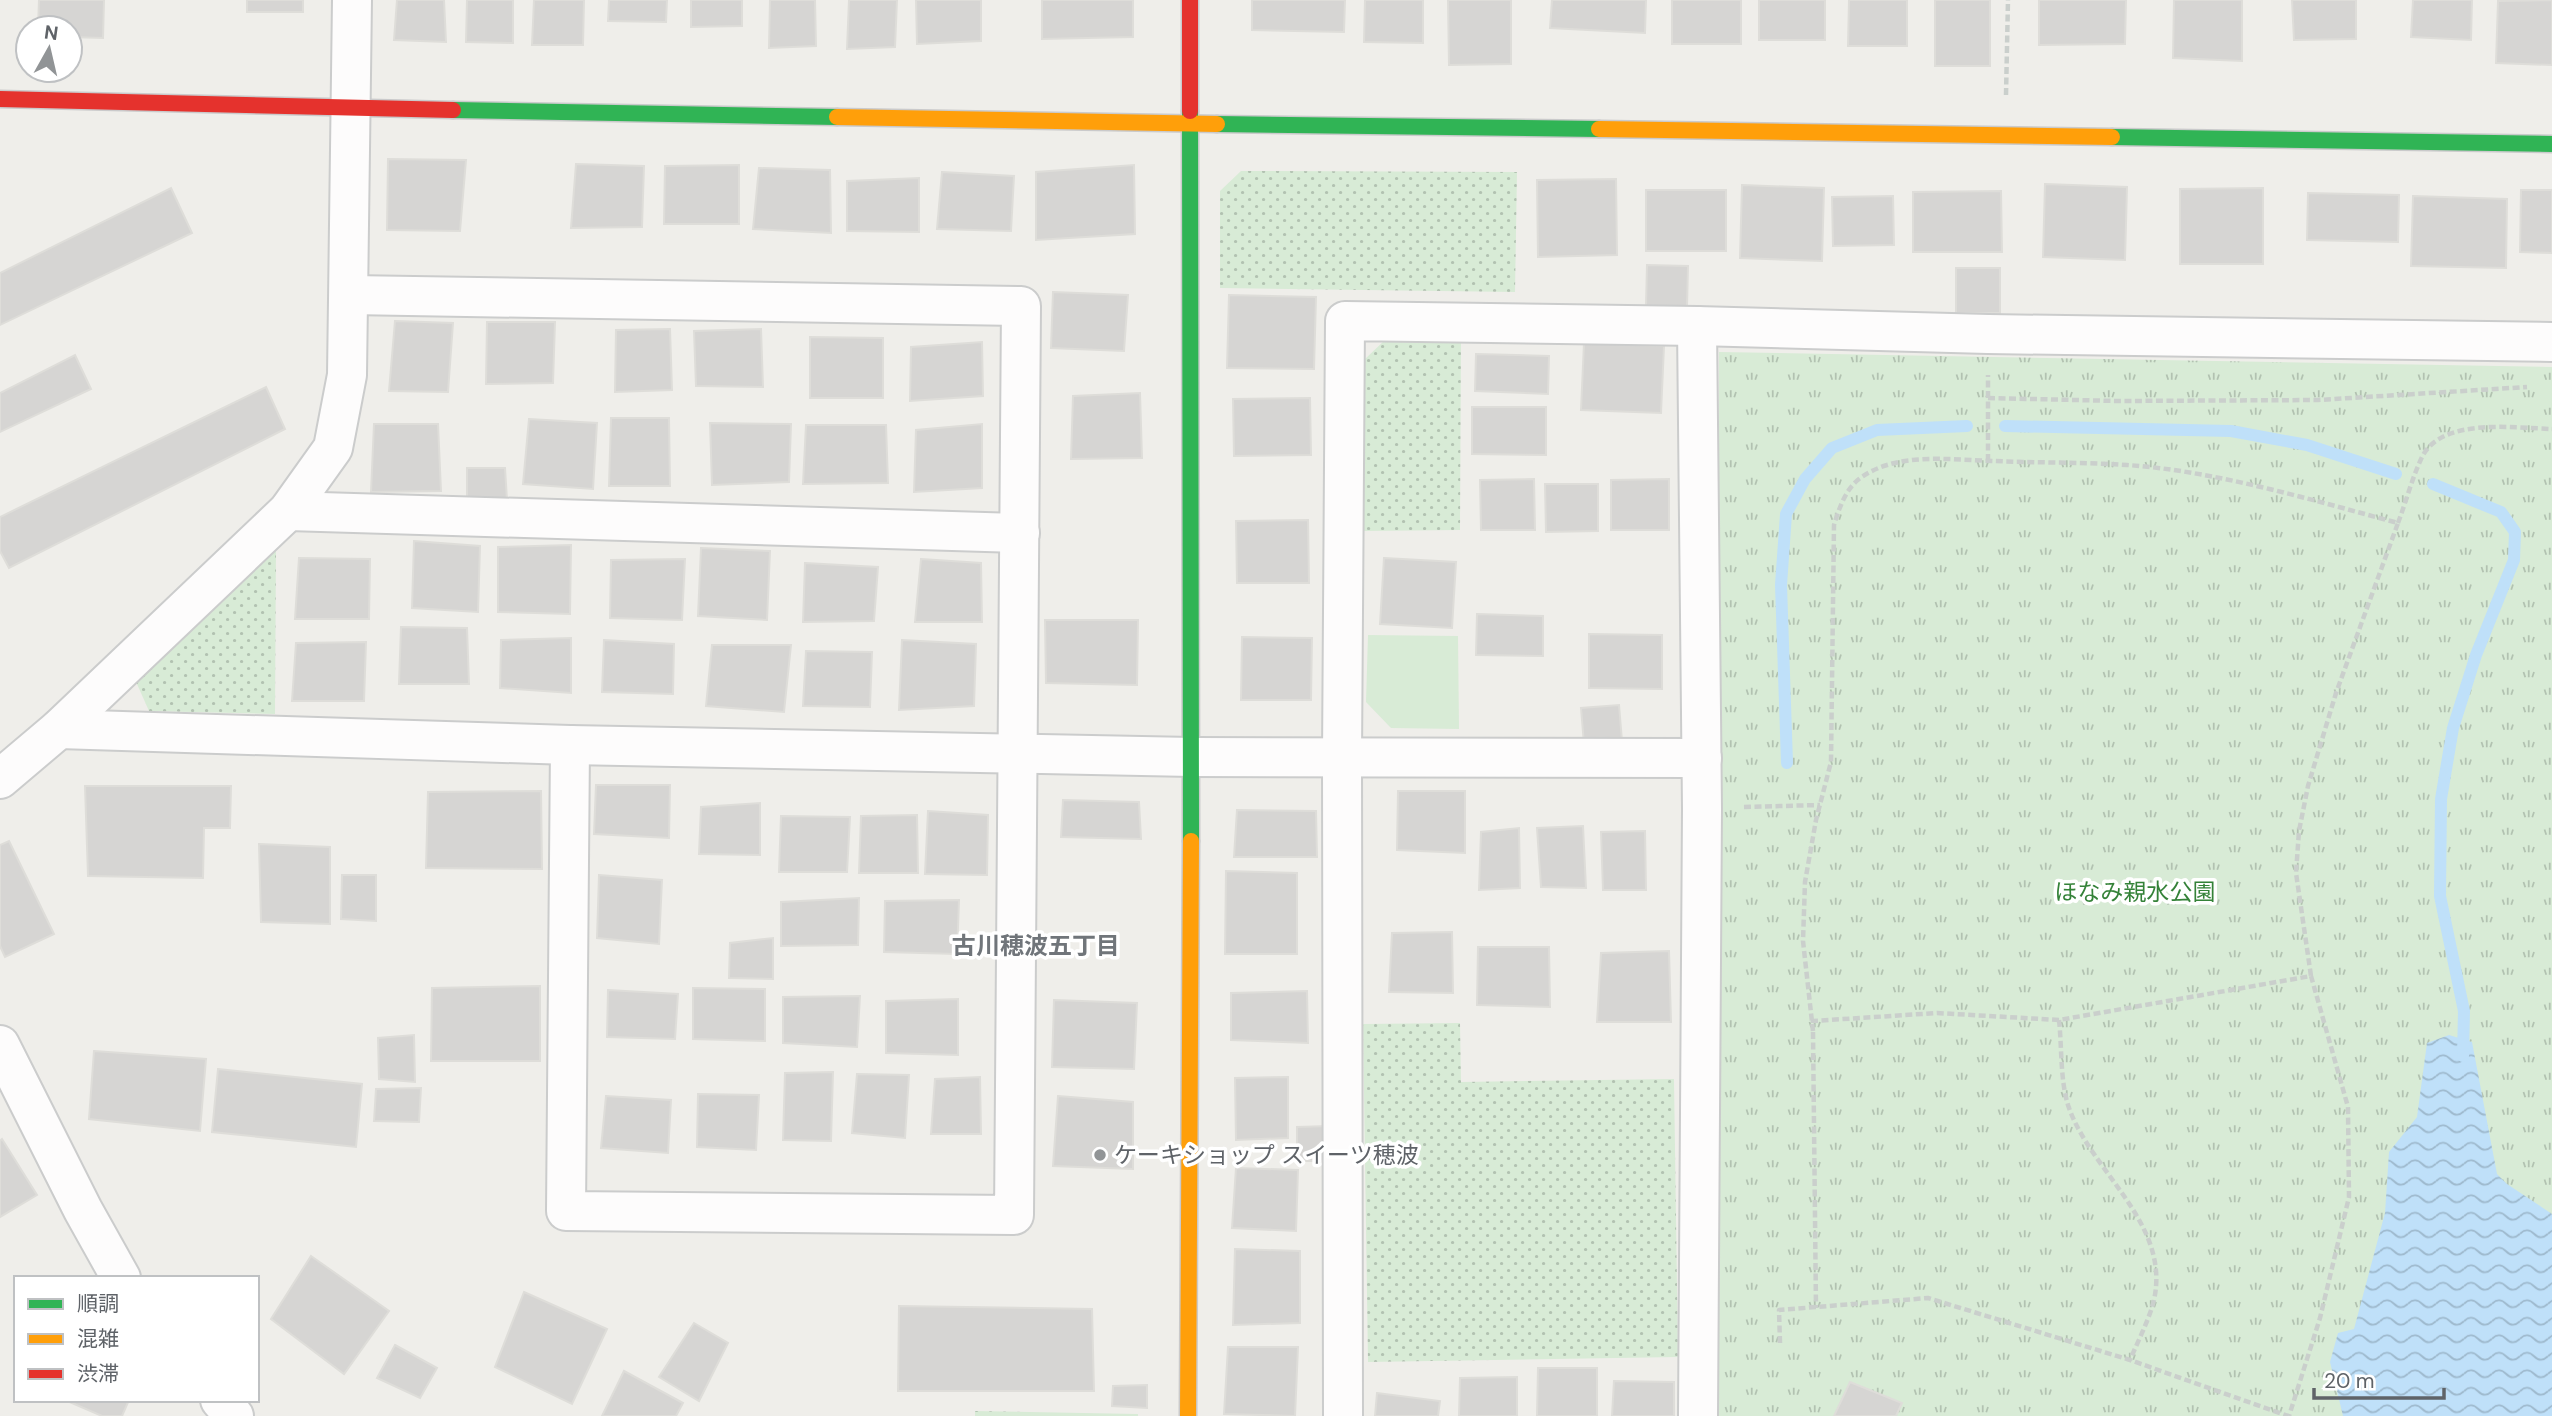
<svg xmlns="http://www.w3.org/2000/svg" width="2552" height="1416" viewBox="0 0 2552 1416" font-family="'DM Sans','Noto Sans JP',sans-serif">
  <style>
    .grass { fill: url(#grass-dots) }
    .park { fill: url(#park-tufts) }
    .garden { fill: #d8ebd6 }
    .water { fill: url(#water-waves) }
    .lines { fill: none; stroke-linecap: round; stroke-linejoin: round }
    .stream { stroke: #bfe0f9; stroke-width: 12 }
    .building { fill: #d6d5d3; stroke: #deddd9; stroke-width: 2 }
    .street-casing { stroke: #cbcccc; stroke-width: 42 }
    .fast-casing { stroke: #cacacb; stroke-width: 19 }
    .slow-casing { stroke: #cacacb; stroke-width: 19 }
    .jam-casing { stroke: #cacacb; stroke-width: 19 }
    .path { stroke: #cacfcc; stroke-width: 4.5; stroke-dasharray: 7 3.5; stroke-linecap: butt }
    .street { stroke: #fdfcfc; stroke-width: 38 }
    .fast { stroke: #30b455; stroke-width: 16 }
    .slow { stroke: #ff9f0a; stroke-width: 16 }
    .jam { stroke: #e5322d; stroke-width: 16 }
    .poi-dot { fill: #919496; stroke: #fff; stroke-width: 2.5 }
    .labels { text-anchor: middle; stroke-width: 7; stroke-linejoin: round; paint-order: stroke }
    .park-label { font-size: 23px; fill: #348238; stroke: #fff }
    .poi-label { font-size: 23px; fill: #5f6368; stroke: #fff; text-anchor: start }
    .neighbourhood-label { font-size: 24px; font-weight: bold; fill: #70757a; stroke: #fff }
  </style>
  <defs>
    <pattern id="grass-dots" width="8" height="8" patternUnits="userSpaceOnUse" patternTransform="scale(1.75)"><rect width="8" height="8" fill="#d8ebd6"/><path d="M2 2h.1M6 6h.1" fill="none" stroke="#b2c2b1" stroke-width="1.8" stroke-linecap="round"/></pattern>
    <pattern id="park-tufts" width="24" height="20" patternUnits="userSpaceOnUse" patternTransform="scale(1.75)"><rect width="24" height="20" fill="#d8ebd6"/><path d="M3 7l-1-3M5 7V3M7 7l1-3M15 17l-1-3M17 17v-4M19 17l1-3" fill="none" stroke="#b2c2b1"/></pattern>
    <pattern id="water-waves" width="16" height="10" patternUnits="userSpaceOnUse" patternTransform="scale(1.75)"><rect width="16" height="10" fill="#bfe0f9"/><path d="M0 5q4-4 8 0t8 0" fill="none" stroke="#9eb9cd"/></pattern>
  </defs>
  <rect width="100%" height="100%" fill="#efeeea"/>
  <!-- grass -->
  <g class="grass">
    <path d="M1241 171 1517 172 1515 292 1220 288V191Z"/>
    <path d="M1386 339 1461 341 1460 530 1363 531 1365 359Z"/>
    <path d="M276 547 275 714 149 711 133 675Z"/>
    <path d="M1460 1023 1461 1082 1674 1079 1678 1357 1368 1362 1363 1024Z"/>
    <path d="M975 1411 1138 1414V1416H975Z"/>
  </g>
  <!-- park -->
  <path class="park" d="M1719 352 2552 367V1416H1719Z"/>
  <!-- garden -->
  <path class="garden" d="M1368 635 1458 636 1459 729 1391 728 1366 702Z"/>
  <!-- water -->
  <path class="water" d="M2449 1035 2472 1042 2497 1174 2507 1184 2552 1214V1416H2343L2330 1362 2338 1333 2354 1329 2385 1213 2389 1152 2417 1117 2427 1043Z"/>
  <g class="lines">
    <!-- stream -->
    <g class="stream">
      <path d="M2005 426 2231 431 2307 445 2396 474"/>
      <path d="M2433 484 2501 512 2515 532 2514 560 2476 655 2453 728 2441 799 2440 896 2464 1011 2463 1056"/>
      <path d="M1787 763 1781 585 1786 514 1805 479 1832 448 1877 430 1967 426"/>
    </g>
  </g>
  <!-- building -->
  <g class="building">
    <path d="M39 0H104L103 38 70 37V28H38Z"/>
    <rect x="247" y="0" width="56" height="12"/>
    <path d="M397 0H444L446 42 394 40Z"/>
    <path d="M467 0H513V43L466 42Z"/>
    <path d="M534 0H584L583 45H532Z"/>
    <path d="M609 0H667L666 22 608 21Z"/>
    <path d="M691 0H742V26L691 27Z"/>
    <path d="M770 0H815L816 46 769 48Z"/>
    <path d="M849 0H897L895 47 847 49Z"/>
    <path d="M916 0H981V41L917 44Z"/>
    <path d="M1042 0H1133V37L1042 39Z"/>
    <path d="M1252 0H1345L1344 32 1252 30Z"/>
    <path d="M1365 0H1423V43L1364 42Z"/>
    <path d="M1448 0H1511V64L1449 65Z"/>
    <path d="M1552 0H1646L1645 33 1550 28Z"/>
    <rect x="1672" y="0" width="69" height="44"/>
    <rect x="1759" y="0" width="66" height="40"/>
    <path d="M1849 0H1907V46H1848Z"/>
    <rect x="1935" y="0" width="55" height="66"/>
    <path d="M2039 0H2126L2125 44 2039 45Z"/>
    <path d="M2174 0H2242V61L2173 58Z"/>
    <path d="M2292 0H2356V39L2294 40Z"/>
    <path d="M2413 0H2472L2471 40 2411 37Z"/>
    <path d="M2552 0V65L2496 63 2498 1Z"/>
    <path d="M388 159 466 160 460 231 387 230Z"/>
    <path d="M576 164 644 166 642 227 571 228Z"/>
    <path d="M739 165V224H664L665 166Z"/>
    <path d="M1134 165 1135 234 1036 240V172Z"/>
    <path d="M759 168 830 170 831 233 753 229Z"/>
    <path d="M942 172 1014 176 1011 231 937 229Z"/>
    <path d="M919 178V232L847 231V181Z"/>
    <path d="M1616 179 1617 255 1538 257 1537 180Z"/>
    <path d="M2045 184 2127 187 2125 260 2043 257Z"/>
    <path d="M1742 185 1824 188 1822 261 1740 258Z"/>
    <path d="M171 188 192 233 0 325V273Z"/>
    <path d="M2263 188V264H2180V189Z"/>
    <rect x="1646" y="190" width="80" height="61"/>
    <path d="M2521 190H2552V253L2520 252Z"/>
    <path d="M2001 191 2002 252H1913V192Z"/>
    <path d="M2308 193 2399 195 2398 242 2307 240Z"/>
    <path d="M1893 196 1894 245 1833 246 1832 197Z"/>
    <path d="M2413 196 2507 199 2506 268 2411 266Z"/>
    <path d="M1647 265 1688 266 1687 307 1646 306Z"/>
    <rect x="1956" y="268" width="44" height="45"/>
    <path d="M1053 292 1128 295 1124 351 1051 348Z"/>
    <path d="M1229 295 1316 297 1314 369 1227 368Z"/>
    <path d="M395 321 453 323 448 392 389 391Z"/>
    <path d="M487 322H555L553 383 486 384Z"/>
    <path d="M670 329 672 390 615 392 616 330Z"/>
    <path d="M761 329 763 387 696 386 694 331Z"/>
    <path d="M810 337 883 338V398H810Z"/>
    <path d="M982 342 983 396 910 401 911 347Z"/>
    <path d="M1584 343 1664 346 1661 413 1581 410Z"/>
    <path d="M1476 354 1549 356 1548 394 1475 391Z"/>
    <path d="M75 355 91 389 0 432V393Z"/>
    <path d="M266 387 285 429 9 568 0 551V517Z"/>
    <path d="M1140 393 1142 458 1071 459 1073 396Z"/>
    <path d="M1310 398 1311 455 1234 456 1233 399Z"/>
    <path d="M1472 407H1546V455L1472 454Z"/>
    <path d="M611 418H669L670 486H609Z"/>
    <path d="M529 419 597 423 593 489 523 484Z"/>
    <path d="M710 423 791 424 789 482 712 485Z"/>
    <path d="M374 424H438L441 491 371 492Z"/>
    <path d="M982 424V488L914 492 916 430Z"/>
    <path d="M806 425H886L888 483 803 484Z"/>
    <path d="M467 468H505L507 500H467Z"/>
    <path d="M1534 479 1535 530H1481L1480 480Z"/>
    <path d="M1669 479V530H1611V480Z"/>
    <path d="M1545 484H1598V531L1546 532Z"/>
    <path d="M1308 520 1309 583H1237L1236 521Z"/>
    <path d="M414 541 480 546 478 612 412 608Z"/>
    <path d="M571 545 570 614 498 612V547Z"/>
    <path d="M701 548 770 551 767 620 698 616Z"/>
    <path d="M299 558 370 559 369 619H295Z"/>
    <path d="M1384 558 1456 562 1452 628 1380 624Z"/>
    <path d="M685 559 682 620 610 618 611 560Z"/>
    <path d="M921 559 981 563 982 622H915Z"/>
    <path d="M805 563 878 567 874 621 803 622Z"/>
    <path d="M1477 614 1543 616V656L1476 655Z"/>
    <path d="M1045 620H1138L1137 685 1046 683Z"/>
    <path d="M401 627 467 628 469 684H399Z"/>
    <path d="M1589 634 1662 635V689L1589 688Z"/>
    <path d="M1242 637 1312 638 1311 700H1241Z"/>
    <path d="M571 638V693L500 688 501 640Z"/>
    <path d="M604 640 674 644 673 694 602 692Z"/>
    <path d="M902 640 976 644 974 706 899 710Z"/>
    <path d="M366 642 364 701H292L296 643Z"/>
    <path d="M712 645H791L784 712 706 706Z"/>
    <path d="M806 651 872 652 870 707 803 706Z"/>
    <path d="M1619 705 1622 741 1584 744 1581 708Z"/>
    <path d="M596 785H670L669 838 594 834Z"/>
    <path d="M85 786H231L230 828H204L203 878 88 876Z"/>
    <path d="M541 791 542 869 426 868 428 792Z"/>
    <path d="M1398 791H1465V853L1397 850Z"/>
    <path d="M1063 800 1139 802 1141 839 1061 837Z"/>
    <path d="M760 803V855L699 854 701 807Z"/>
    <path d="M1237 810 1316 811 1317 857H1234Z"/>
    <path d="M928 811 988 815 987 875 925 874Z"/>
    <path d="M917 815 918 873H859L861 816Z"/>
    <path d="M781 816 850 817 847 872H779Z"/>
    <path d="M1583 826 1586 888 1541 887 1537 828Z"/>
    <path d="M1519 828 1520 888 1479 890 1481 832Z"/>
    <path d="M1645 831 1646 890H1603L1601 832Z"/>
    <path d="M9 841 54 934 5 957 0 946V845Z"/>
    <path d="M259 844 330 847V924L261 922Z"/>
    <path d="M1226 871 1297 873V954H1225Z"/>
    <path d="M342 875H376V921L341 919Z"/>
    <path d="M599 875 662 880 659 944 597 938Z"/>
    <path d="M859 898 858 945 781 946V902Z"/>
    <path d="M959 900 957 954 884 952 885 901Z"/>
    <path d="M1452 932 1453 993 1389 992 1392 933Z"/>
    <path d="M773 938V979L729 978 730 943Z"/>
    <path d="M1478 947H1549L1550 1007 1477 1005Z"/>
    <path d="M1669 951 1671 1022H1597L1601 953Z"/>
    <path d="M540 986V1061H431L432 988Z"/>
    <path d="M693 988 765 989V1041L693 1039Z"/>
    <path d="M608 990 678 994 675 1039 607 1037Z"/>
    <path d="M1307 991 1308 1043 1231 1040V993Z"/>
    <path d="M860 996 857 1047 783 1043V997Z"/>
    <path d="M958 999V1055L886 1053V1001Z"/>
    <path d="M1054 1000 1137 1003 1134 1069 1052 1067Z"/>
    <path d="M414 1035 415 1082 379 1079 378 1038Z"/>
    <path d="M94 1051 206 1059 200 1131 89 1119Z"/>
    <path d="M218 1069 362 1084 356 1147 212 1132Z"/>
    <path d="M833 1072 831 1141 783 1140 785 1073Z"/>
    <path d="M857 1074 909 1075 905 1138 852 1133Z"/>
    <path d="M980 1077 981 1134H931L935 1079Z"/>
    <path d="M1288 1077V1138L1236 1140 1235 1078Z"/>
    <path d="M421 1088 419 1122 374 1121 376 1089Z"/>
    <path d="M698 1094 759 1095 756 1150 697 1147Z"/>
    <path d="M606 1096 671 1100 668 1153 601 1148Z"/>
    <path d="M1058 1096 1133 1102V1169L1053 1166Z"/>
    <path d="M1329 1126 1331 1161H1297V1127Z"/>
    <path d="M2 1139 37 1195 0 1217V1141Z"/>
    <path d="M1236 1168 1298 1170 1296 1231 1232 1228Z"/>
    <path d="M1235 1249 1300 1251V1323L1233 1325Z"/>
    <path d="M311 1256 389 1311 344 1374 271 1319Z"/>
    <path d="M524 1292 607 1329 572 1404 495 1367Z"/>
    <path d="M899 1306 1092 1309 1094 1391H898Z"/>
    <path d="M694 1323 728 1343 699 1401 659 1377Z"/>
    <path d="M395 1345 437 1368 420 1398 377 1378Z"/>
    <path d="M1228 1347H1298L1295 1416 1224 1414Z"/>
    <path d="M1538 1368H1597V1416H1537Z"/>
    <path d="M624 1371 683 1403 676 1416H602Z"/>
    <path d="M1517 1377V1416H1459L1460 1378Z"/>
    <path d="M1614 1381 1674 1382V1416H1612Z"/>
    <path d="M1850 1382 1902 1403 1896 1416H1834Z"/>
    <path d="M1147 1385V1408L1112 1406 1113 1386Z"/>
    <path d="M1377 1393 1440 1401 1438 1416H1375Z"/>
    <path d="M65 1400H129L122 1416H102Z"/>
  </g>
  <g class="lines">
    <defs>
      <g id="street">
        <path d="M350 295 1021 306 1014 1215 566 1211 570 745"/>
        <path d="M1697 326 1702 809 1698 1416"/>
        <path d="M288 511 1020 533"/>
        <path d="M59 729 570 745 1192 757 1702 758"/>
        <path d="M0 779 59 729 288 511 333 448 347 375 352 0"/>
        <path d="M0 1045 83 1210 121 1278"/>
        <path d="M220 1400 234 1416"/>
        <path d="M1343 1416 1342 757 1345 321 1697 326 1988 334 2552 342"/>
      </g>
      <g id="fast">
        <path d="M453 110 837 117"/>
        <path d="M1190 111 1191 841"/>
        <path d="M1217 124 1599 129"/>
        <path d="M2112 137 2552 144"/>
      </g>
      <g id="slow">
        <path d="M837 117 1217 124"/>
        <path d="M1599 129 2112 137"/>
        <path d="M1188 1416 1191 841"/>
      </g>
      <g id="jam">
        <path d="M1190 0V111"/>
        <path d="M0 99 453 110"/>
      </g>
    </defs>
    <!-- street casing -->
    <use href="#street" class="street-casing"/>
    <!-- fast casing -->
    <use href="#fast" class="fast-casing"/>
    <!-- slow casing -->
    <use href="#slow" class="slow-casing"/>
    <!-- jam casing -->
    <use href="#jam" class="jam-casing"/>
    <!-- path -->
    <g class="path">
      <path d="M2006 95 2008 0"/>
      <path d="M1988 398 2119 401 2318 400 2527 387"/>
      <path d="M1988 461V375"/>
      <path d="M2398 523C2406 502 2412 478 2422 457 2442 417 2514 428 2552 429"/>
      <path d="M1744 807 1820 805"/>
      <path d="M2059 1020C2062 1047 2060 1079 2068 1105 2090 1172 2171 1222 2154 1300 2149 1320 2138 1341 2130 1360"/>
      <path d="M1813 1023V1021L1937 1013 2059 1020 2311 976 2348 1107 2349 1197 2320 1318 2289 1416"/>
      <path d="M1813 1031 1803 941 1805 882 1816 820 1831 762 1834 525C1839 509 1845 490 1859 479 1896 451 1951 460 1994 461 2038 463 2083 462 2127 465 2216 471 2312 500 2398 523L2336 693 2308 786 2299 831 2296 873 2311 976"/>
      <path d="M1813 1032 1816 1308"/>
      <path d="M1780 1343 1779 1310 1928 1298 2130 1360 2288 1416"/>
    </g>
    <!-- street -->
    <use href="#street" class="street"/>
    <!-- fast -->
    <use href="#fast" class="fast"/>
    <!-- slow -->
    <use href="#slow" class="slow"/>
    <!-- jam -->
    <use href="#jam" class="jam"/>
  </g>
  <!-- markers -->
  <circle class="poi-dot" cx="1100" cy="1155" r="7"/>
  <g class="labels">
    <!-- park labels -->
    <g class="park-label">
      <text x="2135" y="900">ほなみ親水公園</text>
    </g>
    <!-- poi labels -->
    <g class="poi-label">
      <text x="1114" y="1163">ケーキショップ スイーツ穂波</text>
    </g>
    <!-- neighbourhood labels -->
    <g class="neighbourhood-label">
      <text x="1036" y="954">古川穂波五丁目</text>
    </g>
  </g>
  <!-- legend -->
  <rect x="14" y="1276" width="245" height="126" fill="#ffffff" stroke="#bfc1c3" stroke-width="2"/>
  <rect x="28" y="1299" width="35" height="10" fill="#30b455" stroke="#bfc1c3" stroke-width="2"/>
  <text x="77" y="1311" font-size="21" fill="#5f6368">順調</text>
  <rect x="28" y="1334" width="35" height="10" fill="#ff9f0a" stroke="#bfc1c3" stroke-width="2"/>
  <text x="77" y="1346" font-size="21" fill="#5f6368">混雑</text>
  <rect x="28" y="1369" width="35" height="10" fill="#e5322d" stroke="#bfc1c3" stroke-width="2"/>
  <text x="77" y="1381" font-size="21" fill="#5f6368">渋滞</text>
  <!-- north arrow -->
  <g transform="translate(49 49) rotate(8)"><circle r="33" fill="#ffffff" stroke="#bfc1c3" stroke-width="2"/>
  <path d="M0-5L12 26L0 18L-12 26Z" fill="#919496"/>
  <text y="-10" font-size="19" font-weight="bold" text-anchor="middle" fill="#5f6368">N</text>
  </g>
  <!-- scale -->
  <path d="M2314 1388v10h130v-10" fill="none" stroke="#5f6368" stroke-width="3.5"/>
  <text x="2324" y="1388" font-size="21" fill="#5f6368" stroke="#ffffff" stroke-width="5" paint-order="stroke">20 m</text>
</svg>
